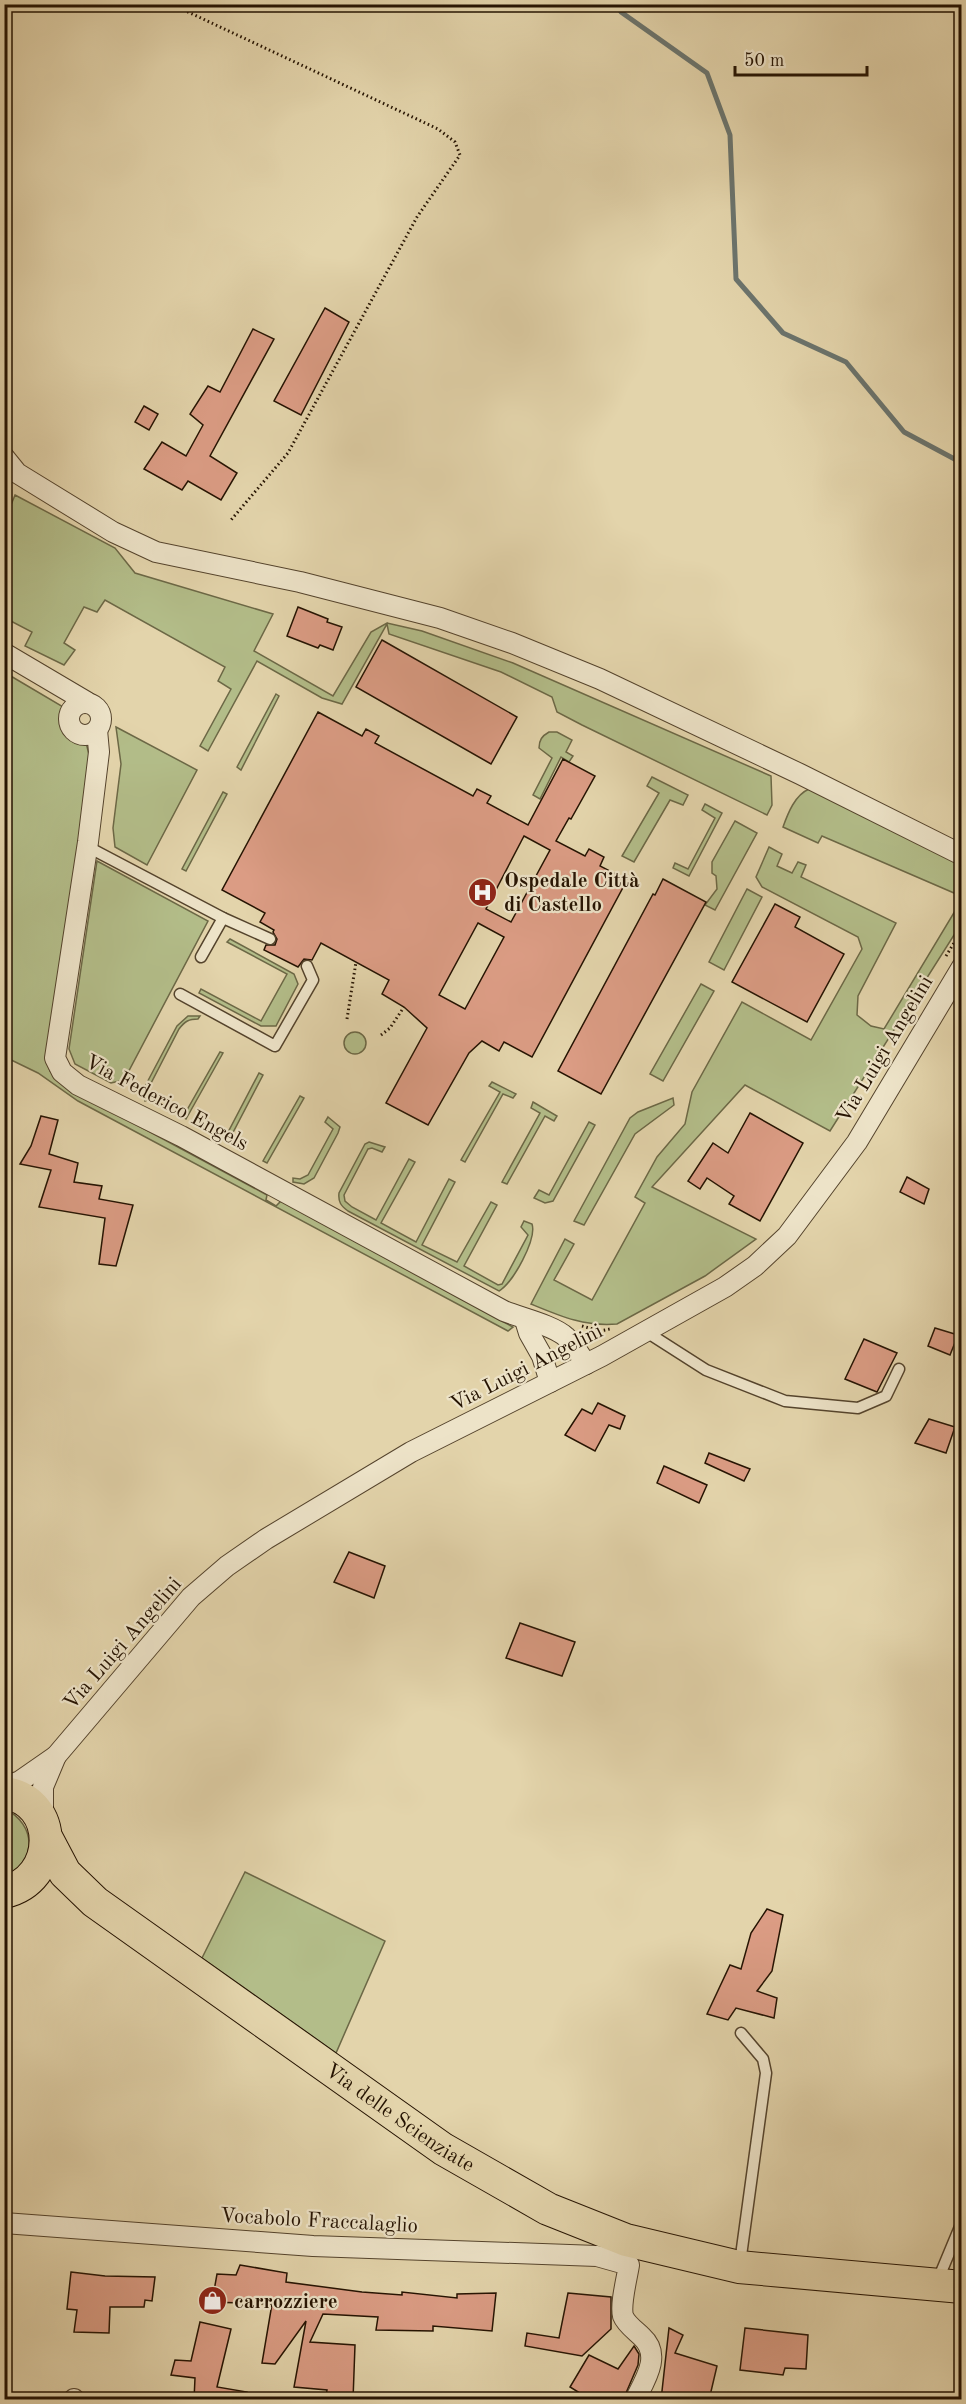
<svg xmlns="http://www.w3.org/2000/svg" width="966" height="2404" viewBox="0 0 966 2404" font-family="'Old Standard TT',serif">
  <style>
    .green { fill: #b3bd89; stroke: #6c6846; stroke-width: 1.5 }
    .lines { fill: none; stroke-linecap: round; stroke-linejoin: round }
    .stream { stroke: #6b746d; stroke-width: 5 }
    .building { fill: #db9c84; stroke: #251302; stroke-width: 1.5; fill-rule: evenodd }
    .service-casing { stroke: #54432c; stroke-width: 13 }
    .minor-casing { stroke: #54432c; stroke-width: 22 }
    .primary-casing { stroke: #251302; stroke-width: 34 }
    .path { stroke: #251302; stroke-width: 3; stroke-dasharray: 1.5 3; stroke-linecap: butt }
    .service { stroke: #ede3c8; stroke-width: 10 }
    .minor { stroke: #ede3c8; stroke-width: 20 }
    .primary { stroke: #e3d4ab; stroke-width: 32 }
    .labels { text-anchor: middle; stroke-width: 4.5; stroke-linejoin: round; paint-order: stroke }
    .poi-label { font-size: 21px; font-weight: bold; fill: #251302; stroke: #ede3c8; text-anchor: start }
    .street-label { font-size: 21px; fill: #251302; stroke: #ede3c8 }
  </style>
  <rect width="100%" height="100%" fill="#e3d4ab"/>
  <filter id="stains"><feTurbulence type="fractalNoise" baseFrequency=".00333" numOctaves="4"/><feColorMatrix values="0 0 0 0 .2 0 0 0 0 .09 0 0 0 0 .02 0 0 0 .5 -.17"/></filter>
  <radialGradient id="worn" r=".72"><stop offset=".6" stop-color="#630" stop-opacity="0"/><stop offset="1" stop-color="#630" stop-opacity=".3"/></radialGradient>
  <!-- green -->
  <g class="green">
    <path d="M15 495 115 548 135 573 273 614 254 651 333 696 371 632 387 623 422 631 513 663 771 776 772 805 767 815 582 725 557 712 552 697 501 672 389 634 387 624 342 704 322 698 257 661 208 751 200 746 231 689 218 681 225 667 105 600 97 612 84 607 64 643 75 650 64 665 25 646 32 632 5 618V520Z"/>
    <path d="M9 675 65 708 83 730 91 763 46 1057 50 1071 68 1088 267 1195 266 1200 276 1206 281 1201 513 1327 508 1331 78 1101 38 1073 5 1057 4 684Z"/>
    <path d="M276 694 279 696 241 770 237 767Z"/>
    <path d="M116 727 197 770 147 865 115 847 113 828 121 764Z"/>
    <path d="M549 732H557L572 740 566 752 573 756 569 762 561 757 540 799 533 795 552 758 539 748C539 740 542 736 549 732Z"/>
    <path d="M652 777 688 795 683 805 670 800 634 862 622 856 659 793 647 786Z"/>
    <path d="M809 789 961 860V896L822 836 818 843 783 827C788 813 795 795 809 789Z"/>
    <path d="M223 792 227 794 186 871 182 869Z"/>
    <path d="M705 804 722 813 689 876 673 868 675 863 688 869 715 818 702 810Z"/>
    <path d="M735 821 757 833 715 910 705 905 717 889 716 876 712 873V862Z"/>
    <path d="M769 847 782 854 777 866 792 873 798 862 806 865 801 877 896 923 858 996 857 1015 871 1026 884 1029 961 901V924L830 1131 745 1085 652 1187 756 1239 705 1276 617 1324C585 1327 560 1316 531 1304L565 1239 574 1244 554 1280 592 1300 645 1203 635 1197 657 1157 685 1124 692 1092 742 1002 811 1040 862 949 858 937 762 887 756 877Z"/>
    <path d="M97 861 208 921 124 1080 111 1083 75 1064 69 1049Z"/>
    <path d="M747 889 762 897 724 970 709 962Z"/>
    <path d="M230 939 294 974 298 984 276 1026H261L199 993 201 989 261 1021 287 974 227 942Z"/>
    <path d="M701 984 714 991 663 1081 650 1074Z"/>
    <path d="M188 1016H200L198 1019C189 1019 185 1021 179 1029L147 1091 150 1099 145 1101 143 1090 177 1026Z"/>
    <circle cx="355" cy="1043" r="11"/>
    <path d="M220 1052 223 1053 186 1119 183 1117Z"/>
    <path d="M259 1073 263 1075 228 1142 224 1140Z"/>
    <path d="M492 1082 516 1094 513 1098 503 1094 465 1162 461 1160 500 1092 489 1086Z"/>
    <path d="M300 1096 304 1098 267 1163 263 1161Z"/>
    <path d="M673 1098 674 1105 635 1134 584 1225 574 1221 630 1118 638 1112Z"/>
    <path d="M533 1102 557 1116 554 1121 545 1116 507 1184 502 1182 540 1113 531 1108Z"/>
    <path d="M328 1117 340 1127 338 1133 314 1178 304 1184 293 1182V1178L300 1179 308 1175 333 1129 325 1122Z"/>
    <path d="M589 1122 595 1125 553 1201 545 1203 534 1198 539 1190 549 1195Z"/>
    <path d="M369 1142 385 1147 382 1152 372 1148 368 1149 344 1195 345 1201 352 1207 376 1220 409 1159 415 1162 381 1223 416 1242 449 1179 455 1182 422 1245 457 1262 491 1202 497 1205 464 1266 498 1285 502 1284 528 1235 521 1227 524 1221 532 1224C537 1239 513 1283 499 1291L348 1211C341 1206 338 1202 339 1193L365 1144Z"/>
    <path d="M5 1809C36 1824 38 1862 5 1876Z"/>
    <path d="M245 1872 385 1941 336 2053 202 1958Z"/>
  </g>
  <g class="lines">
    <!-- stream -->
    <path class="stream" d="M616 4 621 12 707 73 730 135 736 279 783 333 846 362 904 432 962 463"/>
  </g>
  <!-- building -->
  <g class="building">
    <path d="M325 308 349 322 301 415 274 401Z"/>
    <path d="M253 329 274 339 210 456 237 473 221 500 188 481 182 490 144 469 162 442 186 456 203 425 190 414 208 386 220 392Z"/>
    <path d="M144 406 158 414 149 430 135 422Z"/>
    <path d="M298 607 328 619 327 622 342 627 333 650 320 645 318 648 287 636Z"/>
    <path d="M382 640 517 717 491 764 356 687Z"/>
    <path d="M318 712 362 736 366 729 379 736 375 743 473 796 477 789 491 796 487 803 528 825 563 759 595 776 571 819 569 818 556 841 585 856 589 849 604 857 600 866 627 880 532 1057 504 1042 499 1051 482 1041 469 1053 428 1125 386 1103 427 1028 404 1007 382 994 389 980 321 943 312 960 304 959 298 967 264 950 266 945H275L277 939 273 932 274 930 260 922 265 913 222 890ZM524 836 550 850 511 922 486 909ZM478 923 504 937 465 1009 439 995Z"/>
    <path d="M663 879 706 902 601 1094 558 1071 653 894 655 895Z"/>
    <path d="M775 904 800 917 795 927 844 954 807 1022 732 982Z"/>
    <path d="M750 1113 803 1143 760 1221 729 1204 734 1196 707 1178 700 1189 688 1181 713 1143 728 1153Z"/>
    <path d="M41 1116 58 1120 49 1154 78 1163 74 1182 102 1186 99 1199 133 1205 116 1266 99 1264 105 1218 39 1207 51 1170 20 1164 31 1146Z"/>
    <path d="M907 1177 929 1189 924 1204 900 1192Z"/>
    <path d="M935 1328 958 1335 950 1355 928 1346Z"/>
    <path d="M864 1339 897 1353 877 1392 845 1379Z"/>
    <path d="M598 1403 625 1416 620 1429 609 1425 595 1451 565 1435 582 1409 592 1414Z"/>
    <path d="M929 1419 955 1427 946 1453 915 1443Z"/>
    <path d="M709 1453 750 1469 744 1481 705 1463Z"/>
    <path d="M664 1466 707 1485 699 1503 657 1483Z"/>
    <path d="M349 1552 385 1566 374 1598 334 1582Z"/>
    <path d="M520 1623 575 1642 562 1676 506 1658Z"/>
    <path d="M767 1909 783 1915 772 1971 757 1991 777 1998 774 2018 736 2008 728 2020 707 2014 730 1965 741 1969 751 1933Z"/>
    <path d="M240 2265 287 2273 286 2282 362 2292 402 2295V2292L457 2298V2294L496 2293 492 2331 433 2326V2331L376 2330 378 2317 323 2314 310 2342 355 2345 353 2400H325L327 2390 294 2387 306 2321 275 2364 262 2363 272 2304 212 2302 217 2274 236 2275Z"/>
    <path d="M71 2272 105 2276 155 2277 152 2301 145 2300 144 2307H110L109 2333 74 2332 77 2310 67 2309Z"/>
    <path d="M568 2293 611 2297V2329L582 2356 525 2346 527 2333 559 2338Z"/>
    <path d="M200 2322 231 2329 217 2387 247 2392 246 2400H194L195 2378 171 2375 175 2360 191 2361Z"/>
    <path d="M669 2328 683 2335 675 2353 717 2366 709 2400H661Z"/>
    <path d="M745 2328 808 2335 806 2369 785 2368 783 2375 740 2370Z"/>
    <path d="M634 2346 639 2354 638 2365 623 2400H591L570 2387 589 2355 618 2369Z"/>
  </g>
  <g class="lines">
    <defs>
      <g id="service">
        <path d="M88 847 223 918 270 939"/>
        <path d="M201 957 223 918"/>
        <path d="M180 994 275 1046 313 980 307 966"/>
        <path d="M645 1331 706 1370 785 1401 858 1408 886 1396 899 1369"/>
        <path d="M740 2263 766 2073 763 2059 741 2033"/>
        <path d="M937 2282 962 2222"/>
      </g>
      <g id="minor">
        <path d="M4 457 17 473 113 532 156 552 300 582 440 618 512 643 600 679 800 774 962 855"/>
        <path d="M4 653 87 702"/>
        <circle cx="85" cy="719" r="16"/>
        <path d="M97 730 99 752 88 842 55 1058 62 1072 78 1085 181 1136 504 1311C521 1318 553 1325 566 1337 574 1344 580 1355 586 1364"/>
        <path d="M525 1320 529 1333 542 1356 550 1382"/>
        <path d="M4 1787 20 1781 56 1756 191 1597 227 1566 266 1539 411 1452 602 1356 725 1287 755 1266 787 1236 857 1142 962 967"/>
        <path d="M43 1820V1787L56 1756"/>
        <path d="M4 2223 313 2246 597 2256 629 2265C627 2278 620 2304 623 2316 626 2324 636 2331 642 2337 662 2355 645 2380 635 2400"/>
        <path d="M74 2400V2399"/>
      </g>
      <g id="primary">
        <path d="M4 1793C60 1800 59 1880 4 1892"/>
        <path id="s1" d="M46 1837 65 1873 95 1902 443 2149 548 2209 626 2240 739 2267 962 2287"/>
      </g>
    </defs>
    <!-- service casing -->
    <use href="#service" class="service-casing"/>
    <!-- minor casing -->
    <use href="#minor" class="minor-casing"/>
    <!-- primary casing -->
    <use href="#primary" class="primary-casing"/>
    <!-- path -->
    <g class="path">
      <path d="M171 4 438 129 455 142 460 155 417 217 288 453 231 520"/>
      <path d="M946 956 962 930"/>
      <path d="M347 1019 356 962"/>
      <path d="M381 1035 390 1028 404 1007"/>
      <path d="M161 1105 164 1100"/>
      <path d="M582 1326 600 1331 610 1329"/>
    </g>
    <!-- service -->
    <use href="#service" class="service"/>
    <!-- minor -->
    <use href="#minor" class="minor"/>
    <!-- primary -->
    <use href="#primary" class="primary"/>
  </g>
  <!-- icons -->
  <defs>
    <symbol id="hospital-disc" viewBox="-11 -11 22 22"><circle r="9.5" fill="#8f2418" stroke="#ede3c8"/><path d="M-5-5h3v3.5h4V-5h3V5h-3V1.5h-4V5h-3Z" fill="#fff"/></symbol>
    <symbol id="shop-disc" viewBox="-11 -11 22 22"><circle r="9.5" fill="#8f2418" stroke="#ede3c8"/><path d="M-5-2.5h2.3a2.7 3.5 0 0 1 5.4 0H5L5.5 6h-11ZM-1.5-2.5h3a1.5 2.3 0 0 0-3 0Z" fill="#fff"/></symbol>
  </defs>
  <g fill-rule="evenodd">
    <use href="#hospital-disc" x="466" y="876" width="33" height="33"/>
    <use href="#shop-disc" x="196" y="2284" width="33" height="33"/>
  </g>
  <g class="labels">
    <!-- poi labels -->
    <g class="poi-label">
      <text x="504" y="887">Ospedale Città<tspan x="504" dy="24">di Castello</tspan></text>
      <text x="234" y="2308">carrozziere</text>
    </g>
    <!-- street labels -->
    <g class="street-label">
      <text transform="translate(884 1049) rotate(-59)" y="7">Via Luigi Angelini</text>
      <text transform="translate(167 1102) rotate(28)" y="7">Via Federico Engels</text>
      <text transform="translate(526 1367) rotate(-27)" y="7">Via Luigi Angelini</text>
      <text transform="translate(122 1643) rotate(-49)" y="7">Via Luigi Angelini</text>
      <text dy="7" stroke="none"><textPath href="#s1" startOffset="456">Via delle Scienziate</textPath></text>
      <text transform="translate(319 2220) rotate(3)" y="7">Vocabolo Fraccalaglio</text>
    </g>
  </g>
  <!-- margin -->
  <rect width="966" height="2404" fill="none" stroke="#e3d4ab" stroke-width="24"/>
  <rect x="6" y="6" width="954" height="2392" fill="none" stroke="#251302" stroke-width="3"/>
  <rect x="12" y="12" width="942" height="2380" fill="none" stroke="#251302" stroke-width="1.5"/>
  <!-- scale -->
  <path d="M735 66v9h132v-9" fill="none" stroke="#251302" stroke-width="3"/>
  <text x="744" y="66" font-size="18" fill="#251302" stroke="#ede3c8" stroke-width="4.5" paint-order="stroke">50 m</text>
  <rect width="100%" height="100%" filter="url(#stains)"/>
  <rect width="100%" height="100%" fill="url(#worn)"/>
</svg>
